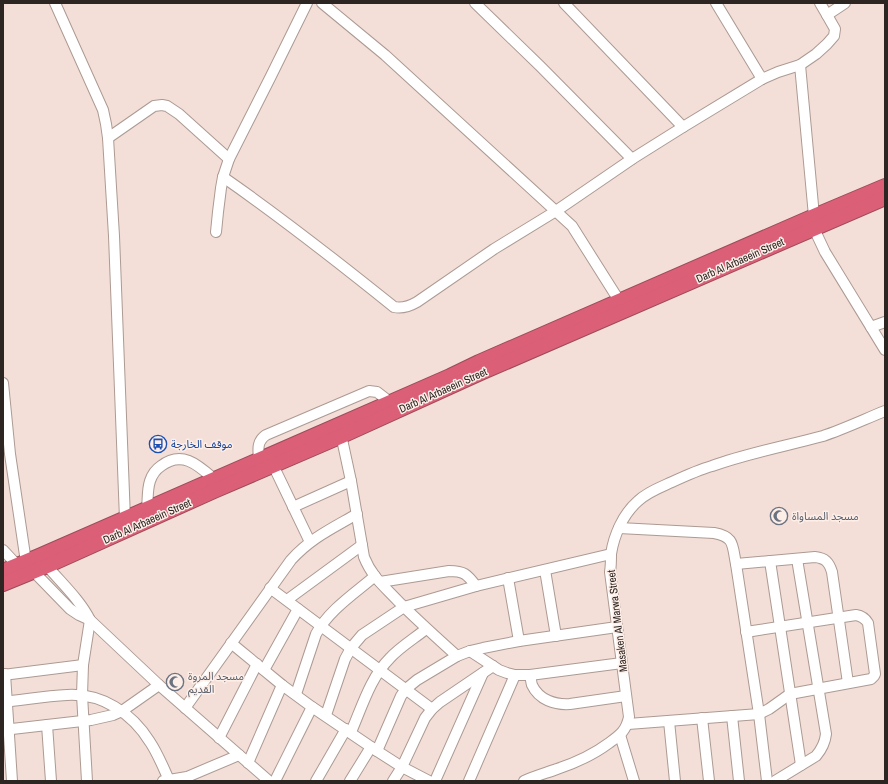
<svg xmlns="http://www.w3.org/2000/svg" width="888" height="784" viewBox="0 0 888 784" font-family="'Archivo Narrow','Noto Sans Arabic',sans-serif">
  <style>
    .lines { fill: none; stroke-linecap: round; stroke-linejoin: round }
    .minor-casing { stroke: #ac9a93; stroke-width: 12 }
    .highway-casing { stroke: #9d4b59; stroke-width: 16 }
    .minor { stroke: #fff; stroke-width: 10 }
    .highway { stroke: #da5f77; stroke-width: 14 }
    .labels { text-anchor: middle; stroke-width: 3; stroke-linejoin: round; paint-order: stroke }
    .street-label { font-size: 11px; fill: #2c2522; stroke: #fdeee8 }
    .transit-label { font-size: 11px; fill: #164399; stroke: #fdeee8; text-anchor: start }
    .worship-label { font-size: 11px; fill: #5b616d; stroke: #fdeee8; text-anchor: start }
  </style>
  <rect width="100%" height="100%" fill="#f3dfd8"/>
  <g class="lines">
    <defs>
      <g id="minor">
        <path d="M55 3 103 110 106 124 108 138 114 236 125 519"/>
        <path d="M322 3 385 55 572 226 620 302"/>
        <path d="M475 3 540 66 632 159"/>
        <path d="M564 3 683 127"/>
        <path d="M716 3 762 79"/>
        <path d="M820 3 827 15 845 3"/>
        <path d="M800 65 814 216 817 235 825 252 885 350"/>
        <path d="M108 138 154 106 162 105 167 106 179 114 229 159"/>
        <path d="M223 177C282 218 338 262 394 307 403 309 410 306 417 302L494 249 556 211 632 159 683 127 762 79 778 72 800 65 816 54 827 44 834 36 835 29 827 15"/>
        <path d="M216 232 218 212 221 188 223 177 229 159 271 76 307 3"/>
        <path d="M871 327 885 322"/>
        <path d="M3 383 10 454 26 562 34 572 70 609 79 615 90 620"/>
        <path d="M340 430 351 481 364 557C372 577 384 586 398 601 417 620 437 638 457 656"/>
        <path d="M259 460C258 449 257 441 266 435L369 391 377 392 390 402"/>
        <path d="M273 465 310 542"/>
        <path d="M293 507 351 481"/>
        <path d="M147 509C148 500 147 490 150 481 152 475 155 470 161 466 182 450 198 465 214 479"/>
        <path d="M619 528 714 533C735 537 732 545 736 564L759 714 767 781"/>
        <path d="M3 550 17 565"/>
        <path d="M43 561C59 581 79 598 90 620L159 685 269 781"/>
        <path d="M770 561 801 765"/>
        <path d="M736 564 815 557C825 558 829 562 832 572L848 683"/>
        <path d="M545 570 556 636"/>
        <path d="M508 578 519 641"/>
        <path d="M380 582 449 571C464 571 467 574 476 586"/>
        <path d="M270 588 432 709"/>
        <path d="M287 600 362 545"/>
        <path d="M231 643 282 685 312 707 377 751 402 767 429 781"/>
        <path d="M470 651 499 670 507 673 515 675H530L622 663"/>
        <path d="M264 670 298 609"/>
        <path d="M5 674 12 781"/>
        <path d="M3 675 83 665"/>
        <path d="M530 675C531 678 531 682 532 685 539 700 555 705 570 704L626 696"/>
        <path d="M296 694 316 634C329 610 354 594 375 576"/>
        <path d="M3 702C24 700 45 696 67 695 102 693 132 713 150 742 158 754 163 767 169 780"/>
        <path d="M185 708 291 560C311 538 331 529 357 514"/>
        <path d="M326 715 345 659 351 648 362 635 404 607 476 586 611 554"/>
        <path d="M732 716 739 781"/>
        <path d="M702 718 709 781"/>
        <path d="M669 721 675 781"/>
        <path d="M628 724 759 714 769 709 790 694 871 679 874 676 875 674 868 623C865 618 862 616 856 615L746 632"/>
        <path d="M47 725 51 781"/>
        <path d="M3 730 91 720 113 715 122 711 159 685"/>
        <path d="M351 732C362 707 370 678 390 658 400 647 415 638 426 629"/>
        <path d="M620 735 634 781"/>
        <path d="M219 738 257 664"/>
        <path d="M377 751 401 696 406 689 417 680 457 656 470 651 483 648 519 641 617 627"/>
        <path d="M248 763 282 685"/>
        <path d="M87 781 82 695 83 665 90 620"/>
        <path d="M163 781 187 777 239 755"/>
        <path d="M275 781 312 707"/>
        <path d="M316 781 346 729"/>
        <path d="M350 781 371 747"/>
        <path d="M393 781 402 767 425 718 432 709 440 702 493 666"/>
        <path d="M435 781 483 673"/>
        <path d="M469 781 515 675"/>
        <path d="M524 781C535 776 546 773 557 769 575 763 593 755 609 743 620 735 626 731 629 717L610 572C611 566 611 560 611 554 614 535 623 514 638 501 647 492 661 487 672 482 685 476 698 470 712 466 748 453 786 446 823 436 844 429 865 419 885 411"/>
        <path d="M775 781 816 756C822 749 825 743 826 734L797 559"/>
      </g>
      <g id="highway">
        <path d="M3 571 39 556 450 376 479 362 814 216 885 186"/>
        <path d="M3 584 47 566 214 491 342 436 483 372 885 198"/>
      </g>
    </defs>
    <!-- minor casing -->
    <use href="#minor" class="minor-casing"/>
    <!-- highway casing -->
    <use href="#highway" class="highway-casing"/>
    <!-- minor -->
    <use href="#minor" class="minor"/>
    <!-- highway -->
    <use href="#highway" class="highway"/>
  </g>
  <!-- icons -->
  <defs>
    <symbol id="bus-ring" viewBox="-11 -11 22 22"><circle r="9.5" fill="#fdeee8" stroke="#1a4fb4" stroke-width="1.5"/><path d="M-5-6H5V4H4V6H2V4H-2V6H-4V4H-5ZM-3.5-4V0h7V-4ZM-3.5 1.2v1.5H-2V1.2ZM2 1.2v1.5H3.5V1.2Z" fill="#1a4fb4"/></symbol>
    <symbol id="mosque-ring" viewBox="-11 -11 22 22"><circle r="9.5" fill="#fdeee8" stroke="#6b7280" stroke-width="1.5"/><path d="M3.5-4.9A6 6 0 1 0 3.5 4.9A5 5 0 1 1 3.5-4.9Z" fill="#6b7280"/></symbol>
  </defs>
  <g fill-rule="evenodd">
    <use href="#bus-ring" x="148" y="434" width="20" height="20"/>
    <use href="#mosque-ring" x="769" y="506" width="20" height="20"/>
    <use href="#mosque-ring" x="165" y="672" width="20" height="20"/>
  </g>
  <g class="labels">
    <!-- street labels -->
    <g class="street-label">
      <text transform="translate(740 260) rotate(-24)" y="4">Darb Al Arbaeein Street</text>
      <text transform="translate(443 390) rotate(-24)" y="4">Darb Al Arbaeein Street</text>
      <text transform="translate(147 521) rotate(-24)" y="4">Darb Al Arbaeein Street</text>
      <text transform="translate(617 621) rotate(-97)" y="4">Masaken Al Marwa Street</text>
    </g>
    <!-- transit labels -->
    <g class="transit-label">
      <text x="171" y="448">موقف الخارجة</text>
    </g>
    <!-- worship labels -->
    <g class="worship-label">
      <text x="792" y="520">مسجد المساواة</text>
      <text x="188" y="680">مسجد المروة<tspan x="188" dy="13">القديم</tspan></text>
    </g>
  </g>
  <!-- border -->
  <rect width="888" height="784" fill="none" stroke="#2c2522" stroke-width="8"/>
</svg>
